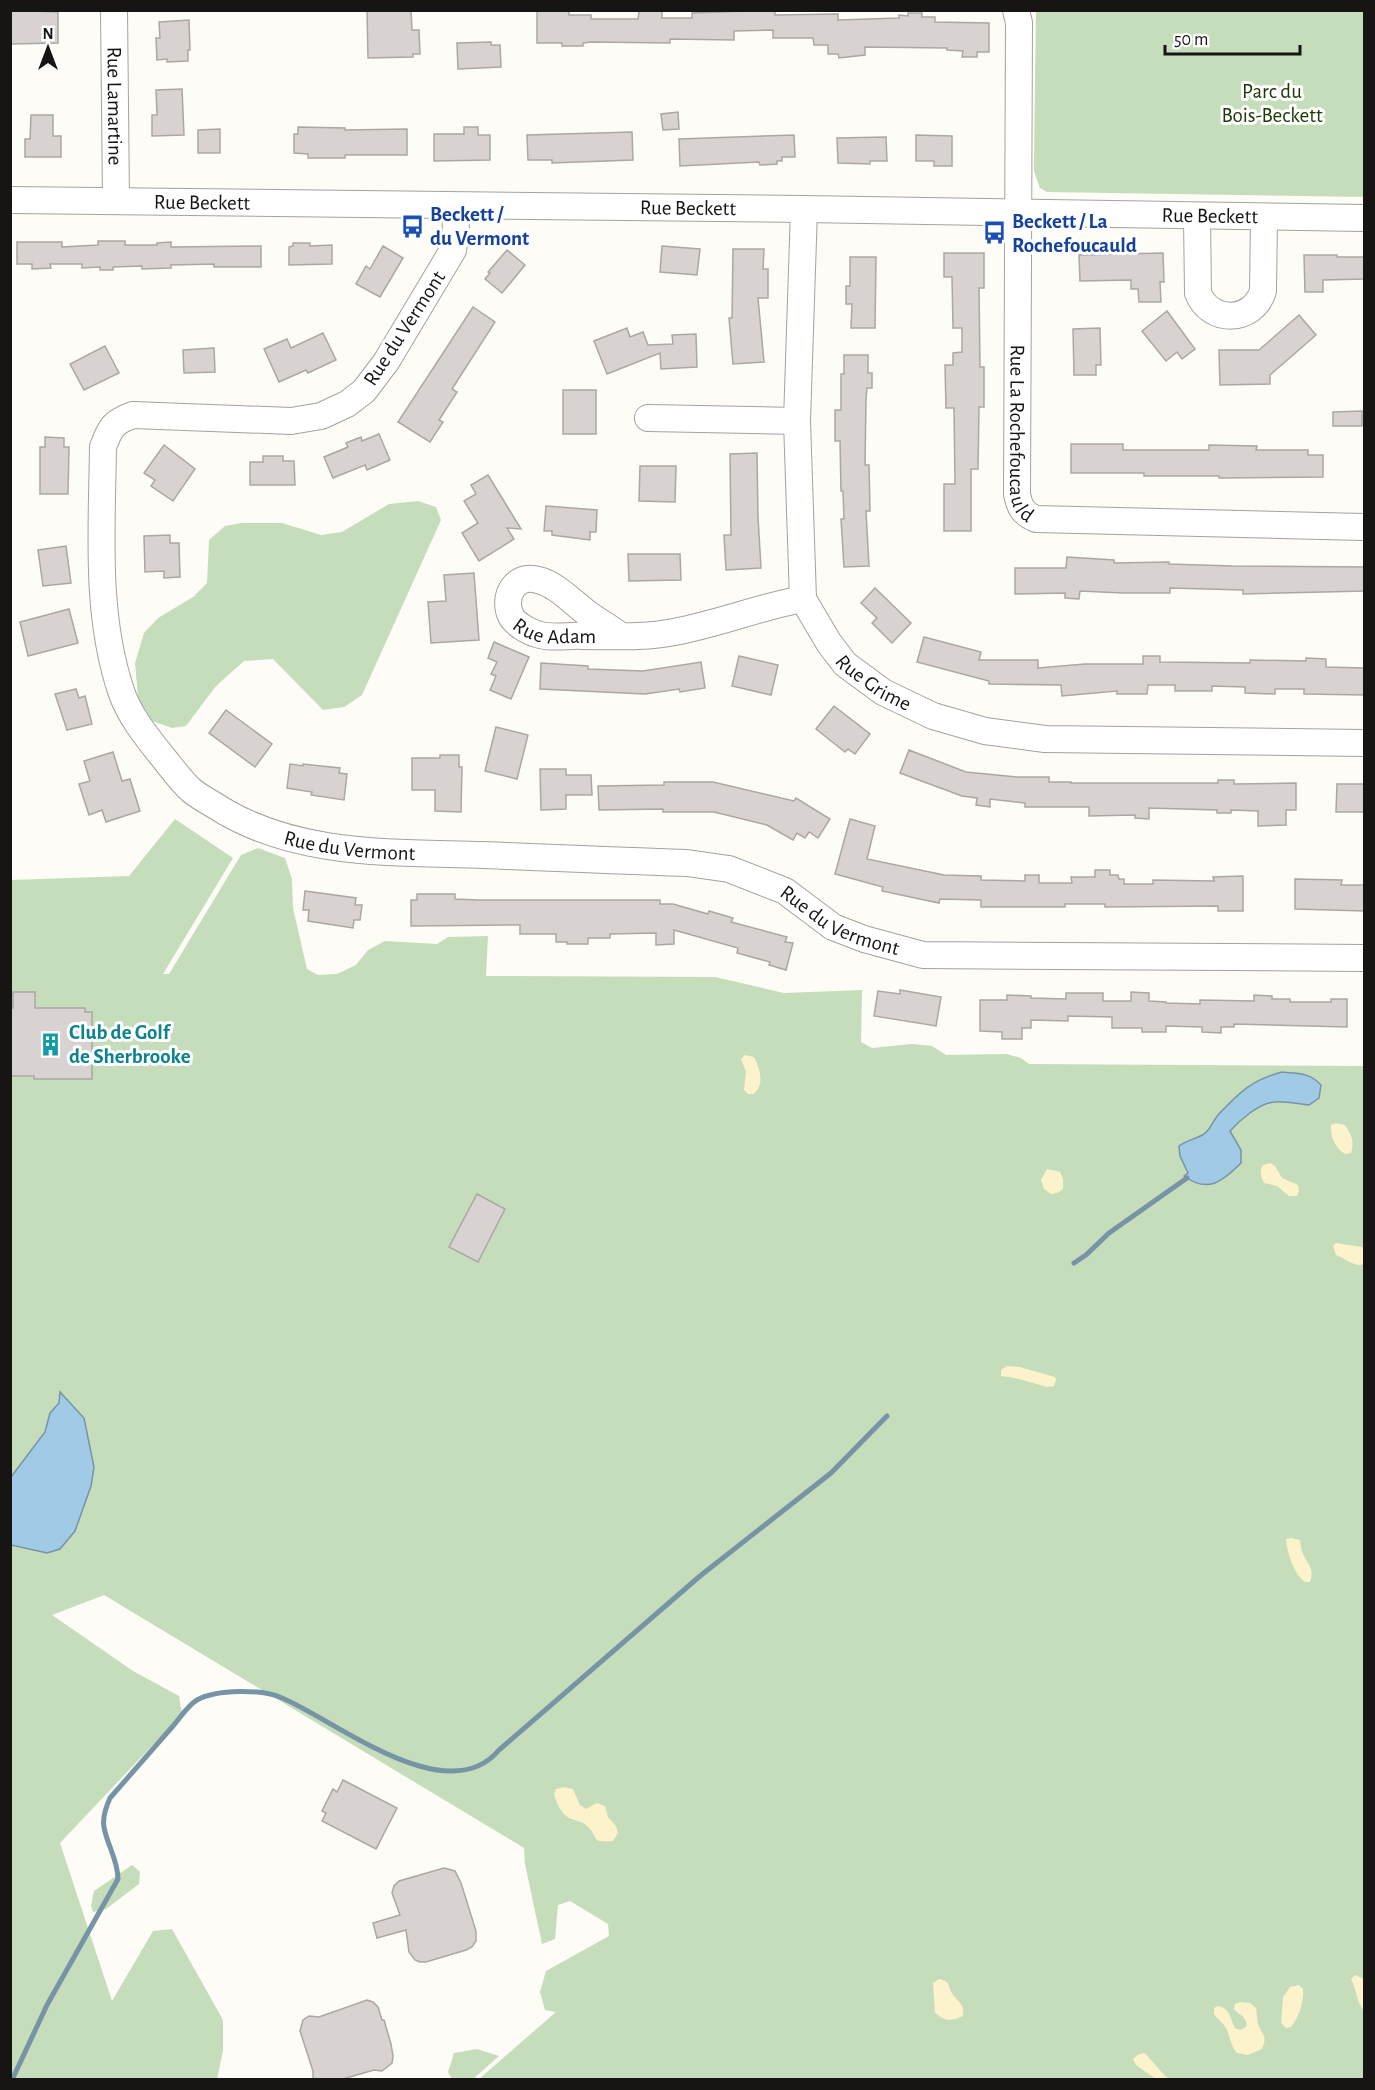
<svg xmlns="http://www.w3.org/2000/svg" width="1375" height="2090" viewBox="0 0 1375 2090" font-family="'Alegreya Sans',sans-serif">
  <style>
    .green { fill: #c5ddba }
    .sand { fill: #fcf2cc }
    .water { fill: #a0cae5; stroke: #7794a6; stroke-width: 1.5 }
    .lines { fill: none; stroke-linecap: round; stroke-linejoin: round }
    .stream { stroke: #7794a6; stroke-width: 5 }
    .building { fill: #d8d2d0; stroke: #aca6a4; stroke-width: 1.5 }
    .minor-casing { stroke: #a4a29e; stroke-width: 28 }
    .minor { stroke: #fff; stroke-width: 26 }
    .labels { text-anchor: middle; stroke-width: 6; stroke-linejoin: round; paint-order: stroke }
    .park-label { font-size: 21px; fill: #193901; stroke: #fff }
    .street-label { font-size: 21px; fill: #161514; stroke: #fff }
    .transit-label { font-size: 21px; font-weight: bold; fill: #164399; stroke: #fff; text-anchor: start }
    .culture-label { font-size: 21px; font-weight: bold; fill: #0d838f; stroke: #fff; text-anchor: start }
  </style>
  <rect width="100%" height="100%" fill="#fdfcf6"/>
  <!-- green -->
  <g class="green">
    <path d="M1036 11H1364V197L1047 192 1040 188 1034 171V157Z"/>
    <path d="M418 501 436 507 441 520 362 695 344 707 323 710 273 659 244 661 216 686 186 726 172 728 152 721 138 697 135 663 144 633 158 618 193 597 207 583 209 540 225 526 241 523H282L321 535 342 532 389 504Z"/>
    <path d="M175 819 233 858 163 974H169L241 855 258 848 285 858 292 879 293 908 307 969 318 975 337 974 356 965 368 950 385 941 437 944 448 937 488 936 486 976 715 977 784 993 862 990 861 1042 872 1048 912 1044 932 1046 946 1055 1007 1054 1021 1058 1029 1064 1364 1066V2079H479L556 2012 545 2010 540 1992 546 1971 609 1936 608 1924 570 1901 558 1905 555 1939 542 1944 525 1864 524 1848 104 1595 52 1615 133 1671 179 1696 182 1714 60 1843 112 2001 153 1931 172 1929 223 2020V2051L217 2079H11L10 880 129 876Z"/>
    <path d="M132 1865 140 1872 139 1884 106 1909 93 1912 91 1906 94 1891Z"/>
    <path d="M477 2049 499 2056 473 2079H452L448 2072 454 2053Z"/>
  </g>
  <!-- sand -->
  <g class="sand">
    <path d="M745 1055 754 1057C760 1070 765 1083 754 1094H748L744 1090 746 1072 741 1059Z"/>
    <path d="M1336 1123 1345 1125C1351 1135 1355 1141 1351 1153L1345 1154C1335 1148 1330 1136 1331 1125Z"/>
    <path d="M1270 1163 1275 1166 1282 1178 1298 1185 1299 1191 1297 1196H1289L1277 1186 1264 1183C1261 1177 1259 1171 1263 1165Z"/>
    <path d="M1047 1169 1060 1172 1063 1179V1189L1057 1193 1051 1194 1044 1189 1041 1180Z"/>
    <path d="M1336 1243 1362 1247 1364 1251V1264C1355 1268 1345 1258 1336 1255L1333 1246Z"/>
    <path d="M1007 1366 1020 1367 1055 1377 1056 1380 1054 1386 1047 1387 1015 1378 1001 1376V1370Z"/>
    <path d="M1291 1538 1300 1540C1301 1545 1301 1550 1303 1554 1308 1565 1315 1569 1310 1582H1305C1294 1574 1287 1553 1286 1539Z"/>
    <path d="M563 1787 573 1789 580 1805 586 1809 597 1803 605 1806 608 1817 616 1826 618 1833 613 1841C589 1843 600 1838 587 1826 582 1821 575 1821 569 1818 561 1814 556 1802 554 1794L556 1789Z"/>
    <path d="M1355 1975 1364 1979V2011C1356 2002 1357 1990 1351 1979Z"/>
    <path d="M939 1979C952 1981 947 1988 954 1996 961 2004 964 2005 963 2016 951 2022 945 2021 935 2013L933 1983Z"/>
    <path d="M1299 1985 1303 1989C1304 2002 1299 2017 1291 2027L1286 2028 1281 2023 1283 1997 1290 1987Z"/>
    <path d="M1241 2002 1250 2003 1256 2008C1257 2013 1257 2020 1258 2024 1262 2036 1268 2034 1262 2049L1248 2055 1237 2053C1230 2044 1231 2040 1227 2030 1224 2023 1218 2020 1214 2014V2008L1218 2006C1230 2008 1230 2018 1235 2028L1240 2030 1246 2027C1248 2017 1240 2016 1234 2009L1235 2004Z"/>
    <path d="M1145 2053 1165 2076 1170 2079H1156L1136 2065 1133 2059 1139 2054Z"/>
  </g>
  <!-- water -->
  <g class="water">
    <path d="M1282 1072C1298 1074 1309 1072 1321 1085L1319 1098 1309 1105C1298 1104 1285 1101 1275 1102 1259 1103 1240 1120 1230 1131L1241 1150V1163C1223 1181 1208 1194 1184 1176L1188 1173 1180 1156 1179 1146C1187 1140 1196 1139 1204 1134 1210 1130 1213 1121 1218 1115 1239 1093 1251 1080 1282 1072Z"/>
    <path d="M60 1392 84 1418 94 1467 91 1486 75 1531 60 1549 47 1553 11 1545V1477L45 1432 50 1413 59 1403Z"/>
  </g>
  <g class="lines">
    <!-- stream -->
    <g class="stream">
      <path d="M1074 1263 1086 1255 1109 1233 1187 1178"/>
      <path d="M12 2080 47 2005 118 1879C118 1860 107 1845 104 1827 102 1817 106 1807 110 1798 131 1774 152 1750 173 1726 180 1718 188 1705 197 1700 217 1689 262 1689 282 1698 335 1720 447 1812 499 1750L700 1576 831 1473 887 1416"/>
    </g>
  </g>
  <!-- building -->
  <g class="building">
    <path d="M11 10 58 12V43L11 44Z"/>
    <path d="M367 10H411L412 30H419L420 54H413V57L368 58Z"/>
    <path d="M537 10H569V15H591V19H638L639 11H662V18H692V13L775 10V15L838 14V20L899 18V15L908 16V13H922V17H935V22L989 23V52H977V57H962L963 51 947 50V48L865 47V55L839 58 838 54H828V45H814L813 38H773V30L734 31V40L670 39V43L591 42 583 43V46H562V43H537Z"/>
    <path d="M189 20 190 50H188V61L167 62V59L157 60 156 38H160L159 22Z"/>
    <path d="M491 42V45H500L501 67 458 69 457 43Z"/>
    <path d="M182 89 184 135 152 136V115H157L156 90Z"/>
    <path d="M678 112 679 129 663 130 661 114Z"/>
    <path d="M31 115H53V136H61V157H25V139H30Z"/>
    <path d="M298 127 345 128V130L407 129V155H345V158H308V154L294 153V134H298Z"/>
    <path d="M464 127H478V135H490V160L434 161V134H464Z"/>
    <path d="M220 129V153H198V130Z"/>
    <path d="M632 132 633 160 552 163V160H528L527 135Z"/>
    <path d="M794 135 795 157H782V161H777V164L760 165 759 162 680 166 679 139Z"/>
    <path d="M916 135 952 136V166H934V161H916Z"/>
    <path d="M886 137 887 161H870V164L838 163 837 138Z"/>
    <path d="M98 241H125V245H157V243L171 242V247L261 246V267H214V264L171 265V268L142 269V266L113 267V270H100V267L82 268V264H50L51 268 32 269V264H17V242H62V247L98 245Z"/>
    <path d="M293 243H310V246L332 245V264L289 265V247L293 246Z"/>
    <path d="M383 246 403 258 380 297 356 284 366 266 370 269Z"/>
    <path d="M662 246 700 249 697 275 660 272Z"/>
    <path d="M733 249H764L763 269H768V298H758L764 362 733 364 729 318H732Z"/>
    <path d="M507 250 525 265 502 293 485 279 490 273 488 272Z"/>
    <path d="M944 253H984V288H979L980 367H984V407H979L978 469H971V531H944V484H955L954 408H946L945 365H953V353L962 352V328H953L952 277H944Z"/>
    <path d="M1163 253 1164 282H1160L1161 302H1139L1138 289H1131V280L1080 281 1079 255Z"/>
    <path d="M1304 255H1337V257H1365V279L1323 280V292H1305Z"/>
    <path d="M850 257H876L875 328H851L852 304H846V286H850Z"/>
    <path d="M473 307 495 322 452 389 457 392 439 420 443 422 430 442 398 422Z"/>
    <path d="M1167 311 1195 349 1182 359 1177 352 1166 361 1142 331Z"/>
    <path d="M1299 315 1316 335 1270 375V384L1220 385 1219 350H1259Z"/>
    <path d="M627 328 630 337 643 332 648 345 673 344 672 335 696 334 697 367 661 369 660 353 607 374 594 341Z"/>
    <path d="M1100 328 1101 365H1096V375H1074L1073 329Z"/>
    <path d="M323 333 336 360 308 373 306 370 279 382 264 349 287 339 291 348Z"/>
    <path d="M105 346 119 373 84 390 70 364Z"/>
    <path d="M214 348 215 372 184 373 183 350Z"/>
    <path d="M844 355H868V373H872V388H867L866 399 865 465H869L870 511H866L869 566 844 567 841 519H844L843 491H841L840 441H835V410H841V374H844Z"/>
    <rect x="563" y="390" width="33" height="44"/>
    <path d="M1362 411V426H1333V412Z"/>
    <path d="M379 434 390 460 367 470 365 465 333 478 324 457 348 447 346 443 361 437 362 441Z"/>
    <path d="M45 437 64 438V447H69L68 494H40V447H45Z"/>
    <path d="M1071 444H1123V450H1209V445L1257 446 1256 450H1308V455H1323V477L1219 478V476H1144V473H1071Z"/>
    <path d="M164 445 195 469 173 501 151 486 155 480 144 473Z"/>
    <path d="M757 453 758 517 761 568 726 570 724 535H731L730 454Z"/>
    <path d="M263 456H283V461H294L295 485H250V462H263Z"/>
    <path d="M640 466H676L675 502 639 501Z"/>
    <path d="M488 475 521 529 507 528 514 539 479 561 462 533 478 523 464 501 476 494 471 485Z"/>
    <path d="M546 506 597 510 596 532H590V540L552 535V531H544Z"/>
    <path d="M170 535V543H179L180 577 164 578V571L145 572 144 536Z"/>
    <path d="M66 546 71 583 43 586 38 550Z"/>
    <path d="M628 554H680L681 580 629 581Z"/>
    <path d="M1067 557 1114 560V563L1169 562V564L1233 566 1365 567V591L1243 594V590L1170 588V593H1122L1080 591 1079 599 1065 598V593L1015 594V568H1066Z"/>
    <path d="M474 573 479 640 431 643 428 602 446 601 444 575Z"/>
    <path d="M875 588 911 623 892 643 872 623 877 618 861 603Z"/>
    <path d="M69 609 78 643 28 656 20 622Z"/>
    <path d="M924 637 981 652 979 660H1038V668L1085 664H1143V656H1160V662L1250 663V660L1306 661V658L1326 659V667L1365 668V695L1304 694V689H1275V694L1245 693V687L1212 686V691H1175V685H1148L1147 694H1117V691L1062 696 1061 685 989 684V681L917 662Z"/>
    <path d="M494 642 529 657 511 699 490 690 496 676 491 674 497 662 488 658Z"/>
    <path d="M739 656 778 665 771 695 732 686Z"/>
    <path d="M701 662 705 688 680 692 679 689 645 694 540 689 541 663 588 666V669L643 671Z"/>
    <path d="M76 689 79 698 85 696 92 724 67 730 55 694Z"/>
    <path d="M834 706 870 734 855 754 848 749 845 752 816 729Z"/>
    <path d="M226 710 272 744 255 767 209 733Z"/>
    <path d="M496 727 528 735 517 779 485 771Z"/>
    <path d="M909 750 966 772 1017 777H1049V782H1071V783H1218V780H1234V784L1296 783V810H1286V825L1258 826V811L1231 810V813H1217V810L1149 808V819L1135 818V815L1089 816V807H1025V803L990 799V807L976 805 977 798 962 796 900 773Z"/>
    <path d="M113 752 122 781 130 779 140 811 106 822 102 810 89 815 79 784 90 781 84 761Z"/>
    <path d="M440 755H459V767H462L461 812 435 811V790H412V758H440Z"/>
    <path d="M290 764 303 766V764L340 768 339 773 347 774 344 800 311 795 312 792 287 788Z"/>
    <path d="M540 769H566V775H591L592 795H566V809L541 810Z"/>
    <path d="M664 782H713L794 801 796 798 830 819 818 838 809 832 805 838 797 833 793 840 767 825 714 812H663V809L599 810 598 786 664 785Z"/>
    <path d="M1337 784H1365V812H1336Z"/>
    <path d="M850 819 875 826 867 859 944 875 981 876V880L1025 881V875H1039V883H1072L1071 877H1095V870H1110V875H1118L1119 879H1124V884H1153V880L1214 881 1213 877 1243 876V911H1218V906L1105 907V904H1065V907H981V900L940 899 939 903 882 891 883 887 835 874Z"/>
    <path d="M1295 879 1342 880 1341 885H1365V911L1295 909Z"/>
    <path d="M305 891 356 898 355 905H362L360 920H354L353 928 308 921 309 910H303Z"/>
    <path d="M417 894H455V899L479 900H660V904H673L708 914 709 911 733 918 731 922 787 937 785 942 793 943 786 970 769 965 770 962 737 953 738 948 674 930V944L656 945V933L610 934V938H588V944H567V942H556V934H520V925L411 926V900H417Z"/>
    <path d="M900 990 941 997 936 1026 874 1016 878 991 900 994Z"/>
    <path d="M13 992H35V1008H85V1012H92V1079H34V1076H10V1008H13Z"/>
    <path d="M1131 992 1149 993V1001L1166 1002V1003L1200 1004V1000L1254 1001V995L1272 996V999H1290V1002H1331V999H1347V1027L1234 1024V1027H1221V1033L1202 1032V1027L1166 1026V1032H1142V1028H1112V1017L1068 1016V1021L1031 1020V1028H1022V1039H1002V1032L980 1031V1000H1007V995L1031 996V998L1066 999V993H1103V1001H1131Z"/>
    <path d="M477 1194 505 1209 478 1262 449 1247Z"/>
    <path d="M343 1780 397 1808 376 1849 322 1821 326 1813 322 1811 333 1789 337 1792Z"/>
    <path d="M444 1868 455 1871 461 1883 476 1931V1941L472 1947 466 1950 426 1962H420L415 1960 409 1952 406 1930 377 1938 373 1923 400 1915 392 1893 394 1886 399 1881Z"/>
    <path d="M367 2000 373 2002 378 2007 382 2020H384L391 2044 393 2056 392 2063 382 2071 374 2070 343 2079H313V2071L300 2031 303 2020 309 2016 319 2017Z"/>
  </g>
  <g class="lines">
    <defs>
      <g id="minor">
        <path id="s1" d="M114 10 116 201"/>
        <path id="s2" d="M1016 10 1019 23 1017 494C1020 509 1023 513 1036 519L1364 527"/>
        <path id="s3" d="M10 200 804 209 1364 218"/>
        <path id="s4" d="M455 206 456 232 453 250 386 362 364 391 347 404 321 416 291 421 133 415C113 422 110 428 103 447 102 528 95 613 121 691 129 715 146 736 162 756 171 767 180 780 191 790 198 796 207 801 214 805 293 857 392 852 483 855 551 858 619 861 687 863L729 869 785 891 833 927 864 939 923 955 1364 958"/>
        <path id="s5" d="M804 209 797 421 803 599 829 643 845 664 883 692 933 716 985 731 1045 739 1364 743"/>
        <path d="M1197 217 1198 293C1210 324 1253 323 1263 291L1264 218"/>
        <path d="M648 418 797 421"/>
        <path id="s6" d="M621 636C610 628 598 621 587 613 572 602 556 584 538 580 515 573 502 597 511 616 515 624 529 632 537 634 550 639 569 635 583 636 613 636 645 638 674 632 718 624 759 607 803 599"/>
      </g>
    </defs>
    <!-- minor casing -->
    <use href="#minor" class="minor-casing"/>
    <!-- minor -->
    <use href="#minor" class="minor"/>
  </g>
  <!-- icons -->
  <defs>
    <symbol id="bus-bare" viewBox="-9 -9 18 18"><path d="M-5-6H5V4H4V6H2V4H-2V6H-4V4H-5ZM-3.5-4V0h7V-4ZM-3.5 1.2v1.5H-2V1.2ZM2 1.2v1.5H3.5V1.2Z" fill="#1a4fb4" stroke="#fff" stroke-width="2.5" paint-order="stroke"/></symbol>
    <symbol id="building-bare" viewBox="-9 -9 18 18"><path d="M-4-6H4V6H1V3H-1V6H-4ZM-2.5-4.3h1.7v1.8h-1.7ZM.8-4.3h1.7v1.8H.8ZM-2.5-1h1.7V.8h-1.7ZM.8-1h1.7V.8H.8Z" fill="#0f9aa8" stroke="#fff" stroke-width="2.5" paint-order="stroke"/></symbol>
  </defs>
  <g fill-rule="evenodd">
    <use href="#bus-bare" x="396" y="210" width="33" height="33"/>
    <use href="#bus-bare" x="978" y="216" width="33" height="33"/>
    <use href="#building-bare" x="34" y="1028" width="33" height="33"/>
  </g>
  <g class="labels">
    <!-- park labels -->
    <g class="park-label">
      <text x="1272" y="98">Parc du<tspan x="1272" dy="24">Bois-Beckett</tspan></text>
    </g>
    <!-- street labels -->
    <g class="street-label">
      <text dy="7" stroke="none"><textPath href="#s1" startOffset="96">Rue Lamartine</textPath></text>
      <text dy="7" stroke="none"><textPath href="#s3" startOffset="192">Rue Beckett</textPath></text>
      <text dy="7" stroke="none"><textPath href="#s3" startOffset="678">Rue Beckett</textPath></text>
      <text dy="7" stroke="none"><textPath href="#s3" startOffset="1200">Rue Beckett</textPath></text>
      <text transform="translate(404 328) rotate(-57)" y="7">Rue du Vermont</text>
      <text dy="7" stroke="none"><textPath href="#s2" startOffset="424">Rue La Rochefoucauld</textPath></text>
      <text dy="7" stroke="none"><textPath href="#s6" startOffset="208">Rue Adam</textPath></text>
      <text dy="7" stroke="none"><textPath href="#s5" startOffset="502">Rue Grime</textPath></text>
      <text dy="7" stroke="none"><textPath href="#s4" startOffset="1035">Rue du Vermont</textPath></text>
      <text dy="7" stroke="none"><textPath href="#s4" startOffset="1539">Rue du Vermont</textPath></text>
    </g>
    <!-- transit labels -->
    <g class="transit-label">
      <text x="430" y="221">Beckett /<tspan x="430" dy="24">du Vermont</tspan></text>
      <text x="1012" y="228">Beckett / La<tspan x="1012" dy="24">Rochefoucauld</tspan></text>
    </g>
    <!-- culture labels -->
    <g class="culture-label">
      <text x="69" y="1039">Club de Golf<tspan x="69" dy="24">de Sherbrooke</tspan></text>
    </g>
  </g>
  <!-- border -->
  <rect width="1375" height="2090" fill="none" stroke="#161514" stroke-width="24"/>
  <!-- north arrow -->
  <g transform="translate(48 48)" stroke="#ffffff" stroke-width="4.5" paint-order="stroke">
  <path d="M0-4.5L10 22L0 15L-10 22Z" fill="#161514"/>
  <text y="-9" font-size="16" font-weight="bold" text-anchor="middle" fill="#161514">N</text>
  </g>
  <!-- scale -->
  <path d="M1165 45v9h135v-9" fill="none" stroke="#161514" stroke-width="3"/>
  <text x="1174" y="45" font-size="18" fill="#161514" stroke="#ffffff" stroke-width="4.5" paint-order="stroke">50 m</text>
</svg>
